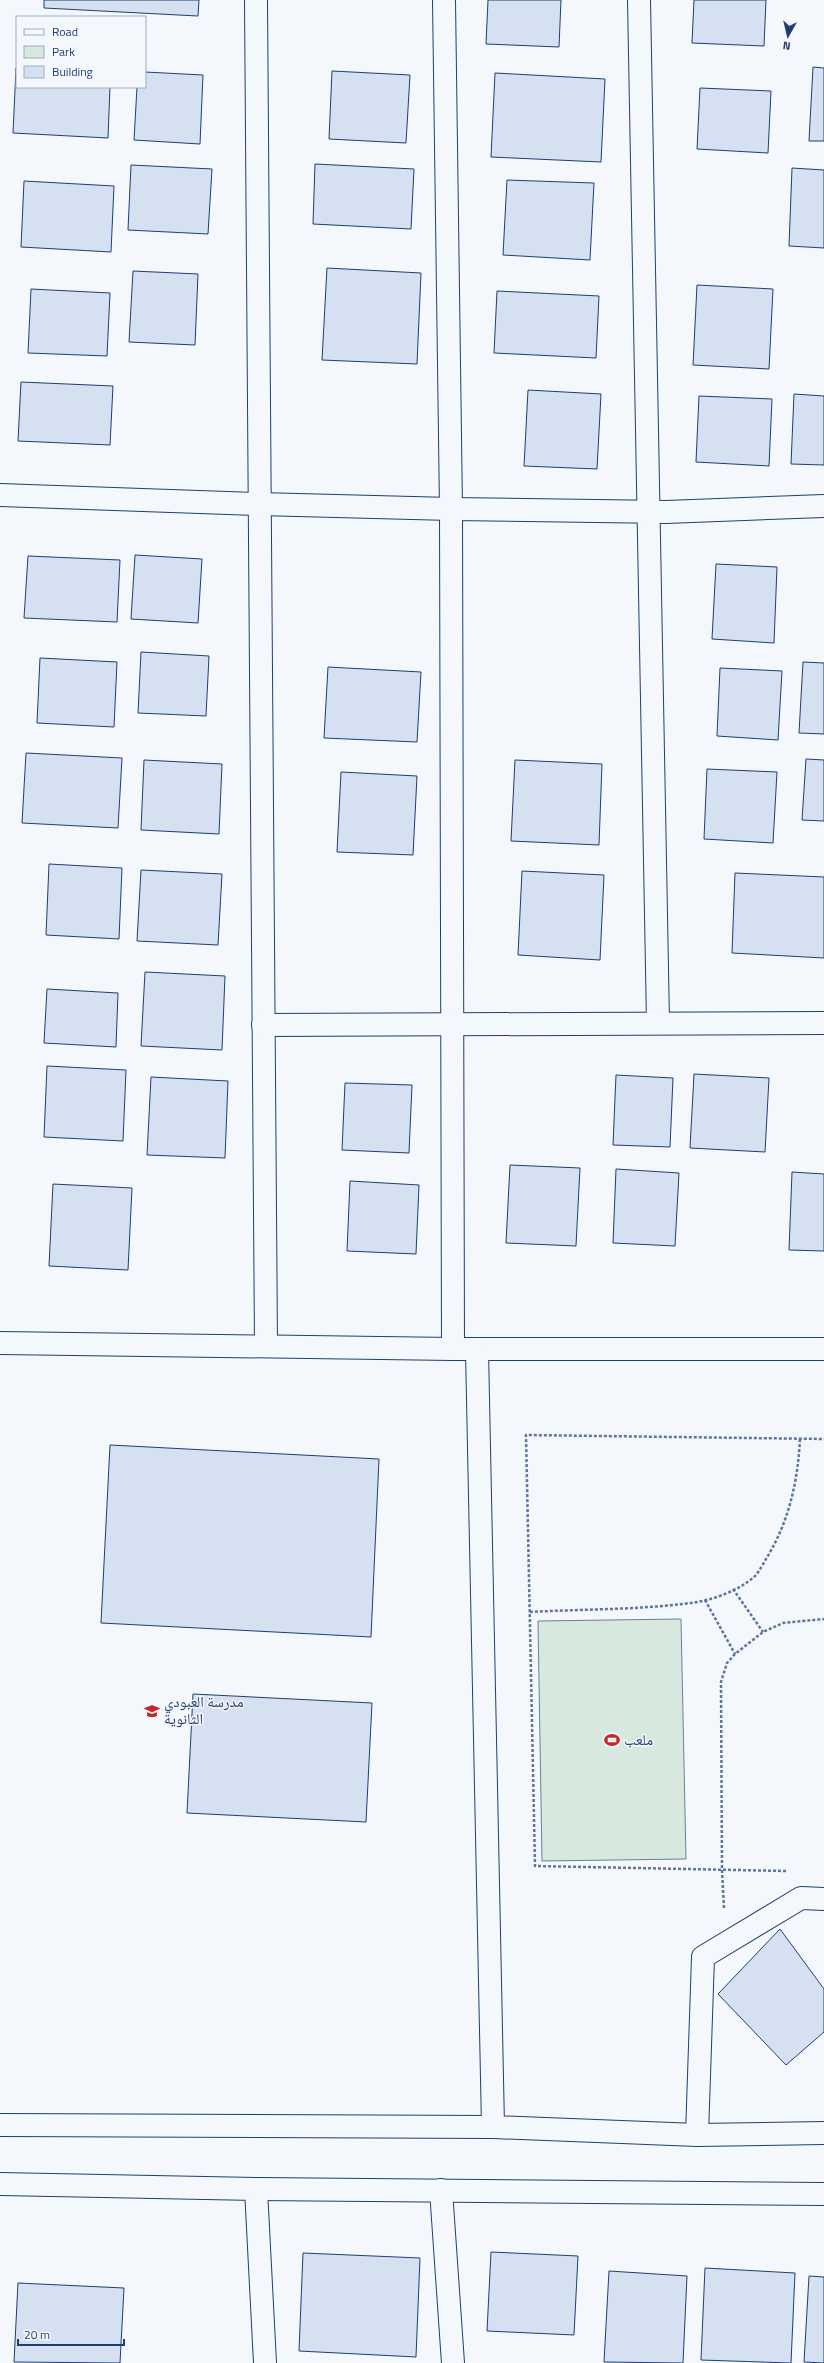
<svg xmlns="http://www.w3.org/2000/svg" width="824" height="2363" viewBox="0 0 824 2363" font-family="'Titillium Web','Noto Naskh Arabic',sans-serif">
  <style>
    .green { fill: #d7e8df; stroke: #687fa3 }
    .building { fill: #d5e0f0; stroke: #1d3f73 }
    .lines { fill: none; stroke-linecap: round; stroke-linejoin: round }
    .minor-casing { stroke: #1d3f73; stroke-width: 24 }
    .tertiary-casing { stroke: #1d3f73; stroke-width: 24 }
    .path { stroke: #5e769c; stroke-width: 2.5; stroke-dasharray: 3 2; stroke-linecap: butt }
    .minor { stroke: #f4f7fb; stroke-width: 22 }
    .tertiary { stroke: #f4f7fb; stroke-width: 22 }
    .labels { text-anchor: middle; stroke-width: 3; stroke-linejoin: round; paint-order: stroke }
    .poi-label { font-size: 15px; fill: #1d3f73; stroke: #f4f7fb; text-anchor: start }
  </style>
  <rect width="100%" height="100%" fill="#f4f7fb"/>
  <!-- green -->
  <path class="green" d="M681 1619 686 1859 542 1861 538 1621Z"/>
  <!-- building -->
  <g class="building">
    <path d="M44 0H199L198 16 44 8Z"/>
    <path d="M488 0H561L559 47 486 44Z"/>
    <path d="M694 0H766L764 46 692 43Z"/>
    <path d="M813 67 824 68V141H809Z"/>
    <path d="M16 68 17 87H110L108 138 13 133Z"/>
    <path d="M332 71 410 75 406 143 329 139Z"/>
    <path d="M145 72 203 75 200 144 134 140 137 87H145Z"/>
    <path d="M495 73 605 79 601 162 491 157Z"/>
    <path d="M700 88 771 91 768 153 697 149Z"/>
    <path d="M315 164 414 169 411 229 313 224Z"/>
    <path d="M131 165 212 169 208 234 128 230Z"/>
    <path d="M792 168 824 170V248L789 246Z"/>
    <path d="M507 180 594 183 590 260 503 255Z"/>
    <path d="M24 181 114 186 111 252 21 247Z"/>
    <path d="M327 268 421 273 417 364 322 360Z"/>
    <path d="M133 271 198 274 195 345 129 342Z"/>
    <path d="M697 285 773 289 769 369 693 365Z"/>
    <path d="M31 289 110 293 107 356 28 353Z"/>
    <path d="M497 291 599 296 596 358 494 353Z"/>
    <path d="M21 382 113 386 110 445 18 441Z"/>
    <path d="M528 390 601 394 597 469 524 466Z"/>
    <path d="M794 394 824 396V465L791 464Z"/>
    <path d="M699 396 772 399 769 466 696 462Z"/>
    <path d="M135 555 202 559 198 623 131 619Z"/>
    <path d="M28 556 120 560 117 622 24 618Z"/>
    <path d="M716 564 777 567 774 643 712 639Z"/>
    <path d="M141 652 209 656 206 716 138 713Z"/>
    <path d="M40 658 117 662 114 727 37 723Z"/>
    <path d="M803 662 824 663V734L799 733Z"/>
    <path d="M328 667 421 672 417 742 324 738Z"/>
    <path d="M720 668 782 671 778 740 717 736Z"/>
    <path d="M26 753 122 758 118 828 22 823Z"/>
    <path d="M806 759 824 760V821L802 820Z"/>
    <path d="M144 760 222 764 219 834 141 830Z"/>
    <path d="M515 760 602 764 599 845 511 841Z"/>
    <path d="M707 769 777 772 773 843 704 839Z"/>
    <path d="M341 772 417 776 413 855 337 852Z"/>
    <path d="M49 864 122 868 119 939 46 935Z"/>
    <path d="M141 870 222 874 218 945 137 941Z"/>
    <path d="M522 871 604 875 600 960 518 955Z"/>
    <path d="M735 873 824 877V958L732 953Z"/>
    <path d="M145 972 225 976 222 1050 141 1046Z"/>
    <path d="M47 989 118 993 116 1047 44 1043Z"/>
    <path d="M47 1066 126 1070 123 1141 44 1137Z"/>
    <path d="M694 1074 769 1078 765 1152 690 1148Z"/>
    <path d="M616 1075 673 1078 670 1147 613 1145Z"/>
    <path d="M151 1077 228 1081 225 1158 147 1155Z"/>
    <path d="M345 1083 412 1085 409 1153 342 1150Z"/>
    <path d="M510 1165 580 1168 576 1246 506 1243Z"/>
    <path d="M616 1169 679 1173 675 1246 613 1243Z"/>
    <path d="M792 1172 824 1174V1251L789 1250Z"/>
    <path d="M350 1181 419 1185 416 1254 347 1251Z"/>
    <path d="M53 1184 132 1188 128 1270 49 1266Z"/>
    <path d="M110 1445 379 1459 371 1637 101 1623Z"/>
    <path d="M193 1694 372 1703 366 1822 187 1813Z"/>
    <path d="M780 1929 824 1989V2032L786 2065 718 1994Z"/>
    <path d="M491 2252 578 2256 574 2335 487 2331Z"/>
    <path d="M303 2253 420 2258 416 2357 299 2351Z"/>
    <path d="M705 2268 795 2273 791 2363 701 2360Z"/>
    <path d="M609 2271 687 2276 683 2363 604 2362Z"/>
    <path d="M809 2276 824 2277V2363L804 2362Z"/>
    <path d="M18 2283 124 2288 120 2363 14 2362Z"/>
  </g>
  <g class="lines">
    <defs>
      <g id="minor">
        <path d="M256 0 266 1345"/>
        <path d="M444 0 451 509 453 1349H824"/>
        <path d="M639 0 658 1022"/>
        <path d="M0 495 259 504 451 509 666 512 824 506"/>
        <path d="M263 1025 824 1023"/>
        <path d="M0 1343 453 1349"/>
        <path d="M477 1350 493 2127"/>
        <path d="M697 2135 703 1957 801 1898 824 1899"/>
        <path d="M256 2189 265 2363"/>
        <path d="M441 2190 453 2363"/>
      </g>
      <g id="tertiary">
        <path d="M0 2125 493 2127 697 2135 824 2133"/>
        <path d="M0 2184 256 2189 824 2194"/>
      </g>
    </defs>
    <!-- minor casing -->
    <use href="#minor" class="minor-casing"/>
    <!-- tertiary casing -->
    <use href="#tertiary" class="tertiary-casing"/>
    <!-- path -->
    <g class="path">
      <path d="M733 1589 763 1632"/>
      <path d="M705 1600 735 1654"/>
      <path d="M530 1612C583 1609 638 1610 690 1603 711 1601 741 1590 756 1575 760 1570 763 1564 766 1559 789 1522 798 1481 800 1438"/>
      <path d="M786 1871 535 1866 526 1435 824 1439"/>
      <path d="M724 1908 722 1870 721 1682 727 1663 735 1654 763 1632 783 1623 824 1619"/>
    </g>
    <!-- minor -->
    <use href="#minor" class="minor"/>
    <!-- tertiary -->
    <use href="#tertiary" class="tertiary"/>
  </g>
  <!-- icons -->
  <defs>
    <symbol id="school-bare" viewBox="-9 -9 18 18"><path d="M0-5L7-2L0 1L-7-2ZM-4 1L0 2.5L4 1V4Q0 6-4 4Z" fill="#c62828" stroke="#f4f7fb" stroke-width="2.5" paint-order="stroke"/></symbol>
    <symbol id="stadium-bare" viewBox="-9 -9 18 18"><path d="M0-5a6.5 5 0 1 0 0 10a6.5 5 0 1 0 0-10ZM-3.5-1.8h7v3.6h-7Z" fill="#c62828" stroke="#f4f7fb" stroke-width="2.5" paint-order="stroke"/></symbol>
  </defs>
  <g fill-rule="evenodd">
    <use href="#school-bare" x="141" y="1700" width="22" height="22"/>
    <use href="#stadium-bare" x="601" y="1729" width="22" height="22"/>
  </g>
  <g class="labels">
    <!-- poi labels -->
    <g class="poi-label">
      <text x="164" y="1707">مدرسة العبودي<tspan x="164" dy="17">الثانوية</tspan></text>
      <text x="624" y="1745">ملعب</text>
    </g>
  </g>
  <!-- legend -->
  <rect x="16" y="16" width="130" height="72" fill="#f4f7fb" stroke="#9eadc5"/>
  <rect x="24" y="29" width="20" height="6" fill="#f4f7fb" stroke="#9eadc5"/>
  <text x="52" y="36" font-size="12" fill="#1d3f73">Road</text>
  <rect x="24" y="46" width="20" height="12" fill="#d7e8df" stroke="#9eadc5"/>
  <text x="52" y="56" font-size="12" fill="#1d3f73">Park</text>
  <rect x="24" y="66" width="20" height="12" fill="#d5e0f0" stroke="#9eadc5"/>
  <text x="52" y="76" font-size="12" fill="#1d3f73">Building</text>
  <!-- north arrow -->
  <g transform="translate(788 36) rotate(188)" stroke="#f4f7fb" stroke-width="3" paint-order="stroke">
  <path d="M0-3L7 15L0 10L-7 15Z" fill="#1d3f73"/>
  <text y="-6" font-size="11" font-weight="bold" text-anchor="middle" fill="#1d3f73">N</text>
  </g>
  <!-- scale -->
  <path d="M18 2339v6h106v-6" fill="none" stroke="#1d3f73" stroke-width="2"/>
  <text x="24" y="2339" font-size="12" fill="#1d3f73" stroke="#f4f7fb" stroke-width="3" paint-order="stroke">20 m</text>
</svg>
